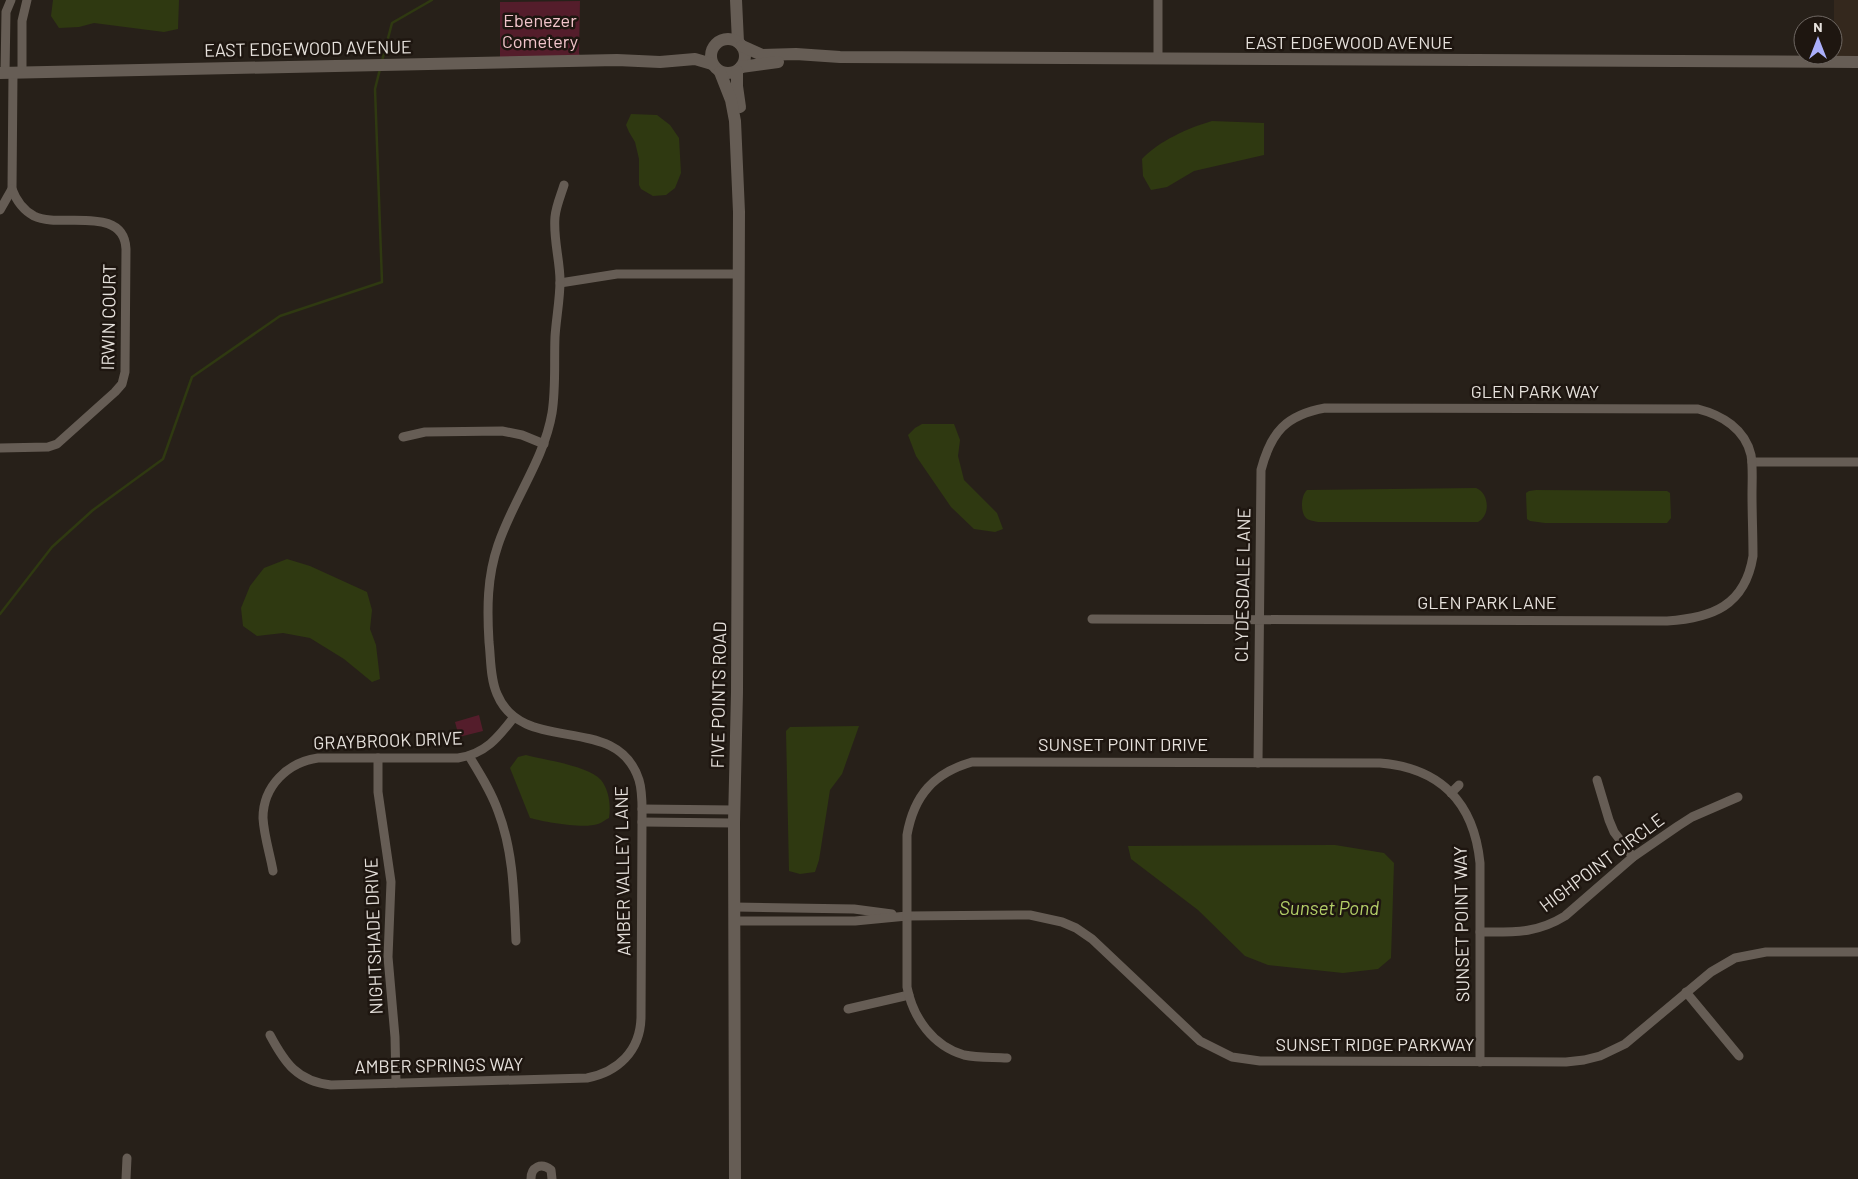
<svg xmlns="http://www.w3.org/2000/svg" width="1858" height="1179" viewBox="0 0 1858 1179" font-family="Barlow,sans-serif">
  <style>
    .built { fill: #34281d }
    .green { fill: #541d2b }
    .water { fill: #2f3911 }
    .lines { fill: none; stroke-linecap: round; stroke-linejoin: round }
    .stream { stroke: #2f3911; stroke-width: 2.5 }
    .street { stroke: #665d55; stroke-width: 9 }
    .secondary { stroke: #665d55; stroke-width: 12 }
    .labels { text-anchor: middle; stroke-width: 5; stroke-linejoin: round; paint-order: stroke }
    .park-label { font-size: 18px; fill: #f2c4cb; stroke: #1e1610 }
    .street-label { font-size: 18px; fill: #e6e1dc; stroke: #1e1610 }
    .water-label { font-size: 19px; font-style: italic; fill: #b3cf68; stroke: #1e1610 }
  </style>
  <rect width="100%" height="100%" fill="#272019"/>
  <!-- built -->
  <path class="built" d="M1834 0H1858V63L1834 62Z"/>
  <!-- green -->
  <g class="green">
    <path d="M580 1 579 53 581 61 500 62V2Z"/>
    <path d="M479 715 483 731 459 737 455 722Z"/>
  </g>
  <!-- water -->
  <g class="water">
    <path d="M53 0H179L178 29 164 32 94 23 79 27 59 28 51 16Z"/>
    <path d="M631 114 657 115 670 125 679 138 681 173 675 188 666 195 653 196 641 189 639 185V159L635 142 629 132 626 125Z"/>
    <path d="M1212 121 1264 123V155L1194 171 1167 187 1151 190 1143 176 1142 159C1159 141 1188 128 1212 121Z"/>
    <path d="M922 424H954L960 440 958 456 964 480 997 513 1003 529 995 532 974 529 951 507 916 456 908 435 915 428Z"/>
    <path d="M1476 488C1489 493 1491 515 1478 522H1318C1315 521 1309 521 1306 518 1300 512 1301 495 1307 490Z"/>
    <path d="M1536 490 1667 491 1670 493 1671 518 1667 523H1545L1530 521 1527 519 1526 493 1529 491Z"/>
    <path d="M287 559 310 566 367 592 372 610 370 629 376 645 380 679 372 682 344 659 310 638 283 633 257 636 243 626 241 608 250 586 264 568Z"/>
    <path d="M859 726 842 774 830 790 819 860 815 872 800 874 789 871 786 731 790 727Z"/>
    <path d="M526 755C545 760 589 766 601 780 609 790 611 805 609 818 606 819 602 823 598 824 583 829 545 822 530 818L510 768 518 757Z"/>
    <path d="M1335 845 1384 853 1394 863 1391 958 1378 969 1343 973 1268 965 1245 956 1198 910 1131 859 1128 846Z"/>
  </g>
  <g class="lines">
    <!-- stream -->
    <g class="stream">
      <path d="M382 61 392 23 432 0"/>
      <path d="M0 614 52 547 93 510 163 459 192 377 280 316 382 282 375 89 380 69"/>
    </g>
    <!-- street -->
    <g class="street">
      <path d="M1158 58V0"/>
      <path d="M5 73 6 12 11 0"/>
      <path d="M22 73V21L27 0"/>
      <path d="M0 210 12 189 13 73"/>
      <path d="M560 283 617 274H739"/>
      <path d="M403 437 425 432 502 431 522 435 544 444"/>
      <path d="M0 448 48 447 57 444 115 392 122 384 125 372 126 249C124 204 60 229 34 216 23 210 16 200 12 189"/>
      <path d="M1752 462H1858"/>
      <path d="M1092 619C1284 620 1475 620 1667 621 1712 618 1745 606 1753 556 1753 535 1752 515 1752 494 1752 481 1753 467 1751 455 1745 429 1722 415 1698 409L1325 408C1286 415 1271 432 1261 470L1258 763"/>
      <path d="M469 756C480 774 491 791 498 811 514 853 514 897 516 941"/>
      <path d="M378 758V792L391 882 388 957 395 1037 396 1083"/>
      <path d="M1597 780 1609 820 1614 832 1633 857"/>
      <path d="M1451 793 1459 785"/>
      <path d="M642 809 734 810"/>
      <path d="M642 822 734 823"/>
      <path d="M273 871C270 854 264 836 263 818 263 786 288 762 318 758H458C485 754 498 738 514 717"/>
      <path d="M734 907 854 909 892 914"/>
      <path d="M734 921H855L907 916 1030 915 1062 922 1076 928 1092 939 1200 1041 1232 1057 1260 1061 1566 1062 1584 1060 1600 1056 1625 1044 1711 972 1735 958 1766 952H1858"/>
      <path d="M1480 932C1513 932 1536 934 1565 916L1633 857 1678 826 1692 817 1738 797"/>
      <path d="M1686 992 1739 1056"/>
      <path d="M848 1009 909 995"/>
      <path d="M270 1035C285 1063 297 1081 331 1085L587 1078C618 1072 640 1051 641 1018L642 822C642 808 643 793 639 780 617 711 523 757 497 694 490 678 491 659 489 642 487 609 487 577 498 545 513 500 544 460 552 413 556 388 554 363 555 337 556 319 560 300 560 281 560 260 553 239 555 217 556 206 561 195 564 185"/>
      <path d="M1007 1058C993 1057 978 1058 964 1055 933 1046 913 1018 907 987V835C914 795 934 773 972 762L1380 763C1441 768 1474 803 1480 863V1062"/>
      <path d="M126 1179 127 1158"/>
      <path d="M531 1179C531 1167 541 1162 551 1170L552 1179"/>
    </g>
    <!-- secondary -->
    <g class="secondary">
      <path d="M736 0 738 42"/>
      <circle cx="728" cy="56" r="17"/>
      <path d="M742 46 762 55 796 54 840 57 1858 62"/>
      <path d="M741 67 778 62"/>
      <path d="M737 71V86L740 107"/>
      <path d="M720 72 731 100 735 121 739 212 737 692 734 823 735 1179"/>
      <path d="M0 73 617 60 660 62 695 59 712 64"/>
    </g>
  </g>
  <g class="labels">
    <!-- park labels -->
    <g class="park-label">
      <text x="540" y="27">Ebenezer<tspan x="540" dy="21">Cometery</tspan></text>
    </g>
    <!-- street labels -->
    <g class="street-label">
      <text x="1349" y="49">EAST EDGEWOOD AVENUE</text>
      <text transform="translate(308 49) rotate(-1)" y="6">EAST EDGEWOOD AVENUE</text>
      <text transform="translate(109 317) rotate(-89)" y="6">IRWIN COURT</text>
      <text x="1535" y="398">GLEN PARK WAY</text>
      <text transform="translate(1243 585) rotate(-89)" y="6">CLYDESDALE LANE</text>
      <text x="1487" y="609">GLEN PARK LANE</text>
      <text transform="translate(719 695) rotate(-89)" y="6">FIVE POINTS ROAD</text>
      <text transform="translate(388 741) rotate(-2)" y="6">GRAYBROOK DRIVE</text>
      <text x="1123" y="751">SUNSET POINT DRIVE</text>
      <text transform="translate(1602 863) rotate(-37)" y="6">HIGHPOINT CIRCLE</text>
      <text transform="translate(623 871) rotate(-91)" y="6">AMBER VALLEY LANE</text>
      <text transform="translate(1462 924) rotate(-91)" y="6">SUNSET POINT WAY</text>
      <text transform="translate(374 936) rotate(-92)" y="6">NIGHTSHADE DRIVE</text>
      <text x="1375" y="1051">SUNSET RIDGE PARKWAY</text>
      <text transform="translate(439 1066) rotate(-1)" y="6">AMBER SPRINGS WAY</text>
    </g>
    <!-- water labels -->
    <g class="water-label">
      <text x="1329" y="915">Sunset Pond</text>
    </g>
  </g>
  <!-- north arrow -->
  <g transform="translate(1818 40)"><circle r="24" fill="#1e1610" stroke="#6e6762"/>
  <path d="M0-4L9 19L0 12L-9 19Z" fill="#abaffb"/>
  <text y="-8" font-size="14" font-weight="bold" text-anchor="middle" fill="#e6e1dc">N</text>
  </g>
</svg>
